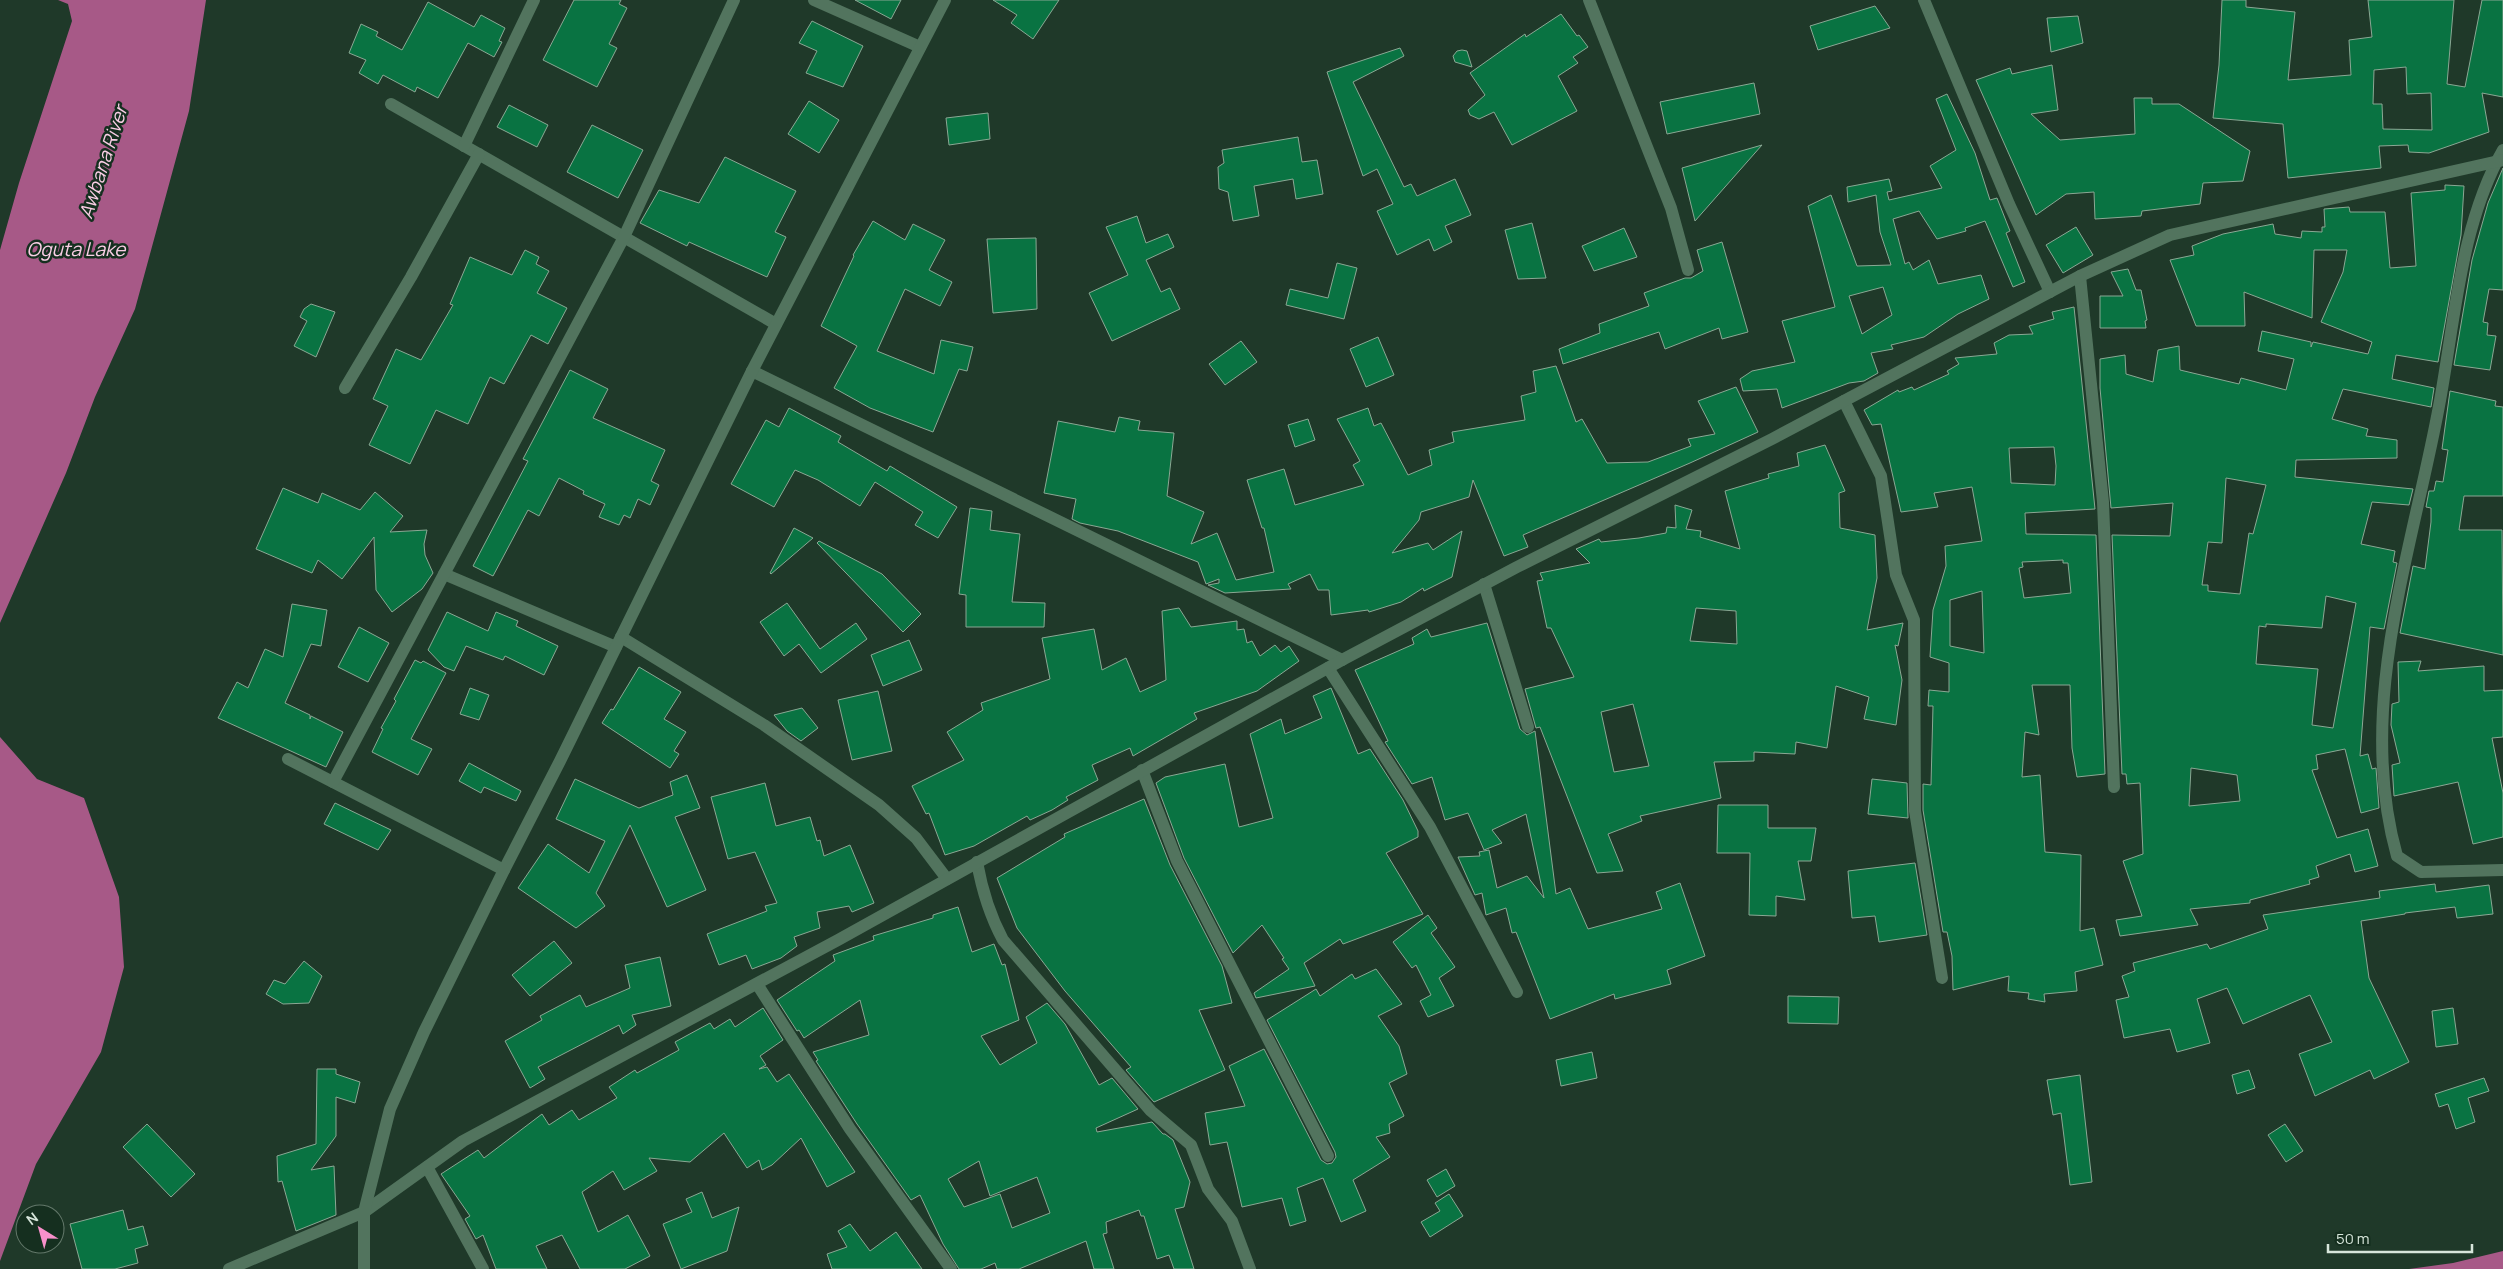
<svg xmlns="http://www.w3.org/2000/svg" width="2503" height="1269" viewBox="0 0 2503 1269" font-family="Manrope,sans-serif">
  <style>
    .water { fill: #a75987 }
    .building { fill: #097342; stroke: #8aa894; fill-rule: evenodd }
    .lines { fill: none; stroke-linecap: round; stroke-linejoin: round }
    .minor { stroke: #52745e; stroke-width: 12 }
    .labels { text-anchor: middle; stroke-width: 5; stroke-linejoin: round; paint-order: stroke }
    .water-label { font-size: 19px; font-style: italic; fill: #fbcee6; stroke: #152f1f }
  </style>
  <rect width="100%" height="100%" fill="#1f3929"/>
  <!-- water -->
  <g class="water">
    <path d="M58 0H206L189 111 135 309 95 397 66 473 0 623V250L19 183 72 21 68 4Z"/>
    <path d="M0 737 37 779 84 798 119 897 124 967 101 1052 36 1164 0 1261Z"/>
    <path d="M2503 1251V1269H2409L2453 1263Z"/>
  </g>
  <!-- building -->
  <g class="building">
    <path d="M574 0H621L619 4 627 8 609 44 617 48 597 87 543 60Z"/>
    <path d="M855 0H901L891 19Z"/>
    <path d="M993 0H1059L1033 39 1011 23 1017 15Z"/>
    <path d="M2222 0H2246V7L2295 12 2288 80 2351 75 2349 40 2372 37 2368 0H2454L2447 84 2465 87 2482 0H2503V97L2482 93 2489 132 2429 153 2409 152 2408 145 2379 146 2381 168 2288 178 2283 124 2213 118 2219 65ZM2406 67 2407 94 2431 93 2432 130 2383 129 2382 104H2373L2374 70Z"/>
    <path d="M428 2 474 27 481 15 505 28 499 41 502 42 494 57 468 43 438 98 417 87 415 92 383 75 378 84 359 73 366 60 349 53 361 24 378 32 376 36 402 50Z"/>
    <path d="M1875 6 1890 28 1818 50 1810 26Z"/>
    <path d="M1561 14 1577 36 1579 35 1588 47 1573 57 1578 63 1558 76 1577 111 1512 145 1494 112 1479 119 1470 115 1468 110 1485 95 1470 73 1525 34 1526 37Z"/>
    <path d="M2078 16 2083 43 2051 52 2047 18Z"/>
    <path d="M812 21 863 46 843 87 806 73 817 51 799 43Z"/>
    <path d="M1400 48 1404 56 1353 82 1404 187 1411 184 1417 196 1455 179 1471 215 1445 226 1452 242 1434 251 1429 239 1397 255 1377 211 1393 204 1377 169 1363 176 1327 72Z"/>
    <path d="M1462 50 1467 51 1472 67 1455 62 1453 56 1457 51Z"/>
    <path d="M2052 65 2058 110 2031 114 2060 140 2135 134 2134 98H2152V104H2179L2250 151 2243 181 2203 183 2200 204 2142 211 2141 216 2095 219 2094 192 2066 194 2036 215 1976 80 2010 68 2012 74Z"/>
    <path d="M1754 83 1760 114 1667 134 1660 102Z"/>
    <path d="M1947 94 1975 153 1990 200 1997 198 2010 231 2006 233 2025 282 2013 287 1985 221 1965 228 1966 231 1937 239 1919 211 1893 219 1905 264 1909 262 1913 270 1929 260 1938 284 1981 275 1989 299 1958 314 1924 337 1891 345 1893 349 1871 353 1878 373 1864 381 1849 383 1782 408 1777 389 1743 391 1740 379 1752 371 1795 362 1782 321 1835 307 1808 206 1831 195 1857 266 1891 265 1880 232 1876 195 1848 202 1847 187 1889 179 1892 191 1887 192 1889 200 1942 188 1930 166 1956 150 1936 99ZM1883 287 1892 315 1862 334 1849 296Z"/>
    <path d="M809 101 839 120 819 153 788 134Z"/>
    <path d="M509 105 548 125 537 147 497 127Z"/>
    <path d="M988 113 990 139 949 145 946 118Z"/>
    <path d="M592 125 643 150 618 198 567 172Z"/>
    <path d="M1298 137 1302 162 1317 160 1323 194 1296 199 1293 179 1254 186 1259 216 1233 221 1228 192 1219 189 1218 167 1224 163 1222 150Z"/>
    <path d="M1762 145 1695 221 1682 168Z"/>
    <path d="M725 157 796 191 775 232 786 237 767 277 689 242 687 246 640 223 659 190 699 203Z"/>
    <path d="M2503 168V290L2489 289 2483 322 2488 323 2487 335 2496 336 2490 370 2454 365 2472 260 2488 203Z"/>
    <path d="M2445 185 2464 186 2461 235 2438 362 2396 355 2392 379 2434 388 2431 407 2343 389 2332 419 2368 429 2366 436 2397 440V458L2296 460 2295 477 2413 489 2409 505 2372 502 2361 544 2395 551 2393 562 2397 563 2384 629 2370 627 2360 756 2368 754 2372 769 2376 768 2379 808 2361 813 2345 749 2316 755 2318 769 2312 770 2337 838 2368 829 2378 866 2355 872 2350 854 2316 866 2319 877 2309 880 2310 884 2250 900V903L2190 909 2198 925 2120 936 2116 920 2142 916 2123 861 2143 854 2140 783 2127 784 2126 774H2122L2112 535 2170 536 2173 503 2111 508 2100 388V359L2125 355 2126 374 2153 382 2158 350 2179 346 2180 370 2239 384 2241 378 2286 390 2294 359 2258 351 2262 331 2311 342V347L2313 342 2368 354 2372 342 2321 322 2343 272 2347 250H2314L2312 318 2244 292 2245 326H2196L2170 260 2194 255 2192 246 2223 234 2273 224 2275 234 2301 238 2302 231 2322 232V227H2325L2324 209 2349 207 2350 212H2385L2390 268 2416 266 2411 193 2445 190ZM2226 478 2266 485 2253 534 2249 533 2240 594 2208 591V585H2202L2208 542 2222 543ZM2326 596 2356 603 2333 728 2312 725 2318 669 2256 664 2259 626 2266 627V624L2322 628ZM2191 768 2237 775 2240 801 2189 806Z"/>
    <path d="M1137 216 1146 243 1168 234 1174 247 1146 260 1161 292 1170 288 1180 309 1112 341 1089 293 1128 275 1106 227Z"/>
    <path d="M873 221 905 240 913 224 945 240 929 270 952 282 940 306 905 289 877 351 934 374 941 340 973 347 967 371 959 369 933 432 870 408 834 388 857 346 821 326 854 256 853 255Z"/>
    <path d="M1532 223 1546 278 1518 279 1505 230Z"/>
    <path d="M2076 227 2093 255 2063 273 2046 245Z"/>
    <path d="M1624 228 1637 257 1594 271 1582 246Z"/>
    <path d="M1036 238 1037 309 993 313 987 239Z"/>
    <path d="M1722 242 1748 332 1722 339 1719 328 1665 349 1659 332 1563 364 1559 349 1600 333 1599 324 1649 306 1644 293 1685 278H1691L1703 271 1697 250Z"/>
    <path d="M525 250 539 257 536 264 549 271 537 293 567 308 548 344 531 335 504 384 490 377 468 424 436 410 410 464 369 445 388 406 373 399 396 349 421 360 453 305 450 304 470 257 512 275Z"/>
    <path d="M1337 263 1357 268 1344 319 1286 305 1290 289 1328 298Z"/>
    <path d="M2128 269 2136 290H2141L2147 320 2145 321 2146 328H2100V296H2123L2111 272Z"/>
    <path d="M311 304 335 312 316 357 294 346 307 321 300 317 304 309Z"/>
    <path d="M2074 307 2095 509 2025 513 2026 534 2096 535 2105 774 2077 777 2072 748 2070 685H2032L2039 735 2025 732 2022 777 2040 775 2045 852 2081 855 2080 931 2094 928 2103 965 2075 972 2077 991 2044 994 2045 1002 2028 999 2029 993 2008 991 2009 976 1953 990 1952 956 1947 932H1943L1923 810V784L1931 785 1933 706H1928L1929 690 1949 692V663L1930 657 1933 610 1946 566 1945 546 1982 541 1972 487 1934 493 1938 507 1901 512 1881 424 1872 425 1864 410 1898 390 1899 392 1912 387 1914 390 1949 374 1947 371 1959 364 1955 358 1997 354 1994 343 2009 335 2033 334 2029 326 2054 319 2052 312ZM2054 447 2056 466 2055 485 2011 483 2009 448ZM2063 560V563H2068L2071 593 2024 598 2019 568 2023 567 2022 562ZM1982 591 1984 653 1950 646V600Z"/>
    <path d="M1378 337 1394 375 1366 387 1350 349Z"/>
    <path d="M1241 341 1257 362 1225 385 1209 364Z"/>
    <path d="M1556 366 1576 422 1582 419 1607 463 1648 462 1691 446 1688 439 1715 434 1698 401 1736 387 1758 432 1690 463 1523 535 1528 547 1504 556 1473 480 1469 497 1421 512 1419 520 1392 553 1428 543 1433 550 1462 531 1452 577 1424 591 1423 588 1401 602 1369 612 1368 610 1331 615 1329 590H1318L1310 574 1288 584 1291 589 1225 593 1208 585 1219 583V579L1206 584 1198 562 1118 531 1080 523 1072 519 1076 499 1044 493 1058 421 1115 432 1119 417 1140 421 1138 430 1174 433 1167 496 1204 512 1191 544 1217 533 1236 580 1274 572 1264 528H1262L1247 480 1284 469 1295 505 1364 485 1353 465 1360 461 1337 419 1368 408 1374 426 1381 423 1408 475 1432 465 1429 450 1454 442 1452 432 1525 420 1521 396 1536 392 1533 371Z"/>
    <path d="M570 370 608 389 593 418 665 450 651 481 659 485 650 505 638 499 630 518 624 515 619 525 599 517 605 504 583 494 584 491 559 478 539 516 528 510 493 576 473 566 528 461 523 459Z"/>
    <path d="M2450 391 2496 401 2495 406 2503 407V496H2464L2459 530H2502L2503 655 2400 633 2413 566 2425 569 2431 522V508L2426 507 2429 491H2434L2436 481 2443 482 2448 450 2442 449Z"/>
    <path d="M789 408 841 436 838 442 887 471 890 466 957 507 938 538 915 525 923 512 875 482 860 506 818 480 795 470 774 507 731 484 766 420 779 427Z"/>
    <path d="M1308 419 1315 440 1295 447 1288 425Z"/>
    <path d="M1825 445 1845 491 1839 493 1840 528 1875 535 1877 578 1867 630 1903 623 1898 646 1895 645 1902 680 1896 725 1864 719 1869 697 1836 686 1827 748 1796 742 1795 754 1754 752V761L1714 762 1721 798 1640 816 1642 821 1608 834 1623 871 1597 873 1540 727 1536 728 1525 689 1574 677 1551 628H1547L1537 581 1543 580 1540 573 1590 563 1576 549 1599 539 1601 542 1639 538 1666 533 1667 527 1676 528 1675 505 1692 510 1686 529 1701 531 1700 537 1740 549 1725 491 1769 478 1768 474 1799 466 1797 453ZM1696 608 1736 611 1737 644 1690 641ZM1633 704 1649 766 1614 772 1601 712Z"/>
    <path d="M283 488 318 503 322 493 360 510 375 492 403 516 390 532 427 530 424 544 425 555 433 573 422 589 392 612 376 590 374 537 342 579 318 560 312 573 256 549Z"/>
    <path d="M970 508 992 511 990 530 1020 534 1012 602 1045 603 1044 627H966V595L959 594Z"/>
    <path d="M794 528 813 538 771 574 770 573Z"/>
    <path d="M819 541 882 574 921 614 903 632 817 543Z"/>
    <path d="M787 603 820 649 856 623 867 639 821 673 799 644 784 656 760 622Z"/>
    <path d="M292 604 327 610 321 646 311 644 285 703 310 715V719L311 716 343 732 326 767 218 718 237 682 248 688 265 649 283 657Z"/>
    <path d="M1179 608 1191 627 1237 621V630L1244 629 1247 643 1252 641 1260 656 1275 645 1281 652 1289 646 1299 661 1257 691 1194 713 1197 719 1133 756 1130 748 1092 765 1098 780 1066 797 1068 800 1052 810 1030 820 1027 816 974 846 945 855 929 813 926 814 912 786 964 760 947 732 983 710 981 703 1050 679 1042 638 1094 629 1102 670 1126 658 1140 692 1166 680 1162 611Z"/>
    <path d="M447 612 488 631 496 612 518 621 516 626 558 646 544 675 505 656 503 660 466 646 454 671 444 667 428 650Z"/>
    <path d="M1487 623 1520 729 1527 735 1535 731 1556 894 1570 888 1588 929 1662 909 1656 892 1680 883 1705 956 1667 970 1671 984 1615 999 1614 994 1550 1019 1516 932 1512 933 1506 908 1486 915 1482 893 1475 895 1458 857 1480 856 1479 852 1489 850 1497 888 1527 876 1544 898 1526 814 1492 830 1502 843 1484 850 1468 813 1445 820 1432 777 1412 784 1385 742 1388 741 1355 670 1414 644 1412 638 1427 629 1431 637Z"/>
    <path d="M359 627 389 643 368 682 338 667Z"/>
    <path d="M909 640 922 670 883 686 871 655Z"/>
    <path d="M415 660 421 663 423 661 446 673 411 739 432 749 418 775 372 752 383 729 381 728 396 701 394 699Z"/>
    <path d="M2421 661 2418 671 2484 666V691L2503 690V737L2492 738 2503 793V837L2473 844 2458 782 2394 796 2392 765 2400 763 2391 725 2392 704 2399 702 2398 662Z"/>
    <path d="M639 667 681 692 664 719 686 732 674 751 679 754 670 768 602 723 611 709 613 710Z"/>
    <path d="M470 688 489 695 479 720 460 714Z"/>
    <path d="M1331 688 1358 754 1370 749 1403 800 1418 831V837L1386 853 1423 914 1343 944 1340 939 1304 963 1315 986 1256 998 1254 993 1289 969 1282 959 1284 958 1262 925 1233 953 1184 858 1156 783 1165 777 1225 764 1239 827 1273 818 1250 734 1281 719 1285 734 1322 718 1313 696Z"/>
    <path d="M878 691 892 751 852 760 838 700Z"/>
    <path d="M802 708 818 728 801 741 787 731 774 715Z"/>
    <path d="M469 763 521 791 516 801 484 787 481 793 459 781Z"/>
    <path d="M687 775 700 808 675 817 706 890 667 907 630 825 596 893 605 906 576 928 518 888 548 844 589 873 605 841 556 819 575 779 639 808 673 795 670 782Z"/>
    <path d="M1872 779 1907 783 1908 818 1868 814Z"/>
    <path d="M765 783 776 826 810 817 817 841 820 840 824 856 850 845 874 903 852 912 849 906 817 912 820 928 794 937 797 946 781 958 752 969 746 955 719 965 707 934 767 911 765 906 777 903 755 852 728 859 711 797Z"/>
    <path d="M1144 799 1170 865 1222 966 1232 1003 1199 1010 1225 1070 1154 1102 1126 1070 1131 1067 1065 991 1017 928 997 878 1065 837 1064 834Z"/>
    <path d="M335 803 391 830 378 850 324 824Z"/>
    <path d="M1718 805H1768V828H1816L1811 861H1798L1805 900 1776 896V916L1749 915 1750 853H1717Z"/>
    <path d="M1915 863 1927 935 1879 942 1875 916 1852 918 1848 871Z"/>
    <path d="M2435 884 2436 892 2489 885 2493 914 2457 918 2455 907 2405 913V914L2361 921 2369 978 2409 1062 2374 1079 2370 1070 2315 1096 2299 1054 2332 1042 2310 995 2243 1024 2227 988 2197 999 2210 1043 2177 1052 2170 1029 2124 1038 2116 1000 2129 997 2122 976 2135 971 2133 963 2207 944 2210 949 2268 929 2263 915 2380 898 2379 891Z"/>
    <path d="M958 907 972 952 994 944 1002 965 1005 964 1019 1020 981 1036 1000 1065 1037 1043 1026 1017 1047 1003 1065 1024 1099 1085 1112 1078 1138 1109 1096 1128 1097 1132 1152 1122 1163 1134H1165L1173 1140 1190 1182 1184 1207 1175 1209 1194 1269H1174L1169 1255 1157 1259 1144 1216H1141L1139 1210 1106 1222 1107 1233 1103 1234 1114 1269H1094L1086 1241 1019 1269H997L995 1263 981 1269H959L943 1244 920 1195 911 1200 857 1124 816 1061 818 1060 813 1052 869 1035 860 1000 804 1038 799 1030 797 1031 777 1000 835 961 833 955 874 940 873 936 933 918V915ZM979 1161 990 1196 1037 1177 1050 1213 1012 1228 1000 1194 964 1207 948 1179Z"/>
    <path d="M1428 915 1437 928 1431 933 1455 967 1439 978 1454 1006 1428 1017 1420 1001 1431 995 1416 965 1412 968 1393 942Z"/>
    <path d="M554 941 572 963 530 996 512 975Z"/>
    <path d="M660 957 671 1006 632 1015 636 1025 623 1034 619 1025 538 1067 545 1079 530 1088 505 1041 542 1020 540 1016 580 995 586 1007 630 988 625 965Z"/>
    <path d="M304 961 322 976 309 1003 283 1004 266 994 274 980 285 984Z"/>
    <path d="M1376 969 1402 1004 1378 1016 1399 1046 1407 1074 1389 1083 1404 1116 1389 1124 1390 1133 1376 1137 1390 1157 1353 1180 1366 1211 1341 1222 1323 1178 1297 1188 1306 1221 1290 1226 1282 1198 1242 1207 1227 1142 1210 1145 1205 1113 1245 1106 1229 1066 1264 1049 1321 1160 1327 1164 1332 1163 1336 1157 1335 1152 1267 1020 1316 989 1320 996 1352 974 1355 979Z"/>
    <path d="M1788 996 1839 997 1838 1024 1788 1023Z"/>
    <path d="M763 1008 783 1040 760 1056 766 1065 759 1069 767 1067 777 1082 789 1074 855 1172 827 1187 801 1138 772 1165 762 1170 759 1160 747 1168 724 1133 690 1162 649 1158 657 1171 624 1190 613 1171 582 1192 598 1232 628 1215 650 1256 625 1269H580L562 1235 536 1246 547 1269H496L483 1235 476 1239 465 1219 470 1216 441 1174 478 1150 484 1158 542 1114 549 1125 572 1110 579 1120 617 1098 609 1087 635 1070 637 1073 679 1050 675 1042 710 1023 714 1029 730 1019 735 1027Z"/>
    <path d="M2453 1008 2458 1044 2436 1047 2432 1011Z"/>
    <path d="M1592 1052 1597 1078 1561 1086 1556 1060Z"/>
    <path d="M317 1069H336V1074L360 1082 355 1103 336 1097V1136L311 1170 334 1166 336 1215 296 1231 282 1181 278 1182 277 1156 316 1144Z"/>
    <path d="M2249 1070 2255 1088 2237 1094 2232 1075Z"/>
    <path d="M2080 1075 2092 1182 2070 1185 2061 1113 2053 1115 2047 1080Z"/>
    <path d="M2484 1078 2489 1091 2468 1098 2475 1122 2456 1129 2448 1104 2439 1107 2435 1094Z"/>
    <path d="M147 1124 195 1174 171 1197 123 1147Z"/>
    <path d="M2285 1124 2303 1151 2286 1162 2268 1135Z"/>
    <path d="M1446 1169 1455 1186 1437 1197 1427 1180Z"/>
    <path d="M702 1192 712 1218 739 1207 727 1251 681 1269 663 1224 692 1212 686 1199Z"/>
    <path d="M1449 1194 1463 1216 1430 1237 1421 1222 1440 1211 1435 1203Z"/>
    <path d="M123 1210 128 1230 143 1226 148 1245 135 1249 138 1263 115 1269H82L70 1224Z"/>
    <path d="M850 1224 870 1251 896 1232 922 1269H832L827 1254 847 1247 838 1231Z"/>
  </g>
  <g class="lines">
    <!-- minor -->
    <g class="minor">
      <path d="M814 0 920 47"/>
      <path d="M1589 0 1671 208 1688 270"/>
      <path d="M1924 0 2009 204 2050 292"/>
      <path d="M391 104 776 324"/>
      <path d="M464 146 534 0"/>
      <path d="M2503 150C2460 225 2455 321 2439 406 2412 552 2355 707 2397 856L2421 872 2503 870"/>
      <path d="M2080 276 2103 502 2114 787"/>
      <path d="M752 371 1342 660"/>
      <path d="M345 388 411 277 479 154"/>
      <path d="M1844 401 1881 476 1896 575 1914 620 1915 811 1942 978"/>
      <path d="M444 574 616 647"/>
      <path d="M1484 584 1528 727"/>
      <path d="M621 637 764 725 879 805 916 838 947 879"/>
      <path d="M1328 668 1430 827 1517 992"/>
      <path d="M288 759 504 870"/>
      <path d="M1142 770 1177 861 1328 1156"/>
      <path d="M333 782 624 237 734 0"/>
      <path d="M977 862C982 890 989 914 1003 940L1151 1111 1191 1145 1208 1189 1232 1221 1250 1269"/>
      <path d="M757 984 850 1129 951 1269"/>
      <path d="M427 1167 483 1269"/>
      <path d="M229 1269 364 1212 463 1141 838 940 1342 660 1517 567 1772 439 2080 276 2170 235 2503 160"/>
      <path d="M364 1269V1212L390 1109 424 1032 504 870 560 761 752 371 945 0"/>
    </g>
  </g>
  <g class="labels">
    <!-- water labels -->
    <g class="water-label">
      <text transform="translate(103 162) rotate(-72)" y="7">Awbana River</text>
      <text x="76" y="256">Oguta Lake</text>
    </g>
  </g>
  <!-- north arrow -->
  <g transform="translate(40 1229) rotate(323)"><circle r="24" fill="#152f1f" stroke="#63786a"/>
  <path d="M0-4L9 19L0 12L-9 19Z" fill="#f890cb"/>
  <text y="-8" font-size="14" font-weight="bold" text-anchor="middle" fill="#d7e6db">N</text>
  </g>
  <!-- scale -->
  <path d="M2328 1244v8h144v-8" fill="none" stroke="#d7e6db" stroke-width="2.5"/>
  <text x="2336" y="1244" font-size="15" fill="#d7e6db" stroke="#152f1f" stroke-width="4" paint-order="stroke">50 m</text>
</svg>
